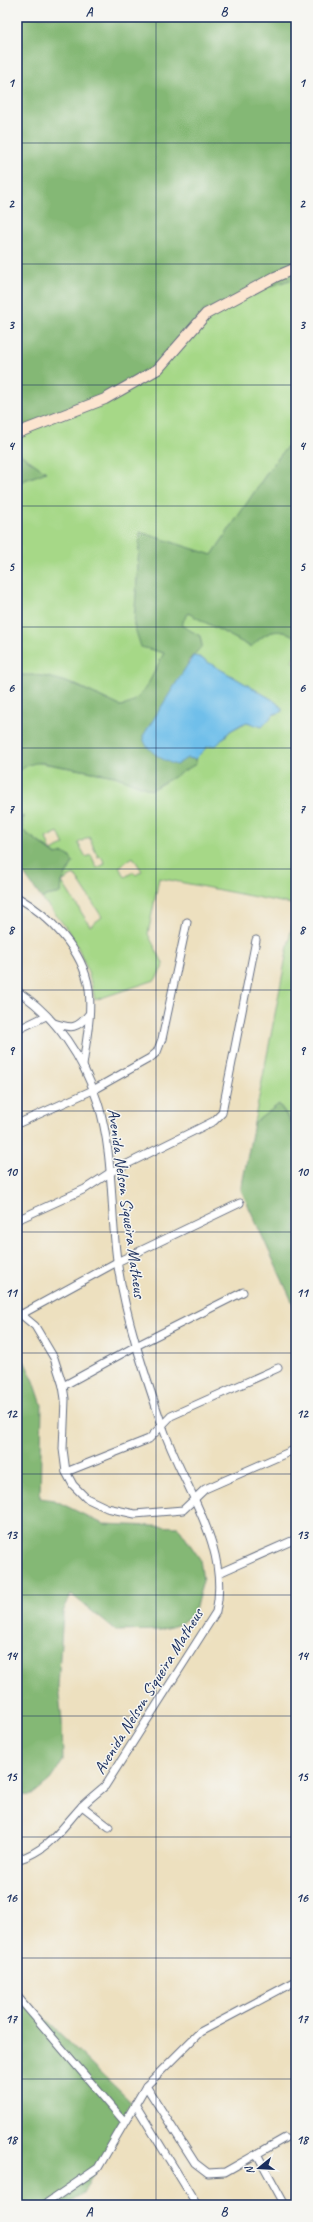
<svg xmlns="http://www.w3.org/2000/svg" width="313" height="2222" viewBox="0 0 313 2222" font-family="Caveat,sans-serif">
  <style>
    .green { fill: #a6d887; stroke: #608472; fill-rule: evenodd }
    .forest { fill: #84b874; stroke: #507469 }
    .water { fill: #6fbfea; stroke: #4577a4 }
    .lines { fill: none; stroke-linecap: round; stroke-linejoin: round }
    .street-casing { stroke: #646d80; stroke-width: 9 }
    .secondary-casing { stroke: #646d80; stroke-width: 12 }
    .street { stroke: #fff; stroke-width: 7 }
    .secondary { stroke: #fce5d0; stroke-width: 10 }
    .grid { fill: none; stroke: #1b2f5e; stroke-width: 1; stroke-opacity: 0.55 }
    .labels { text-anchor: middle; stroke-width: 3; stroke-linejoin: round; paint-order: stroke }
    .street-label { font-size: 17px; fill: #1b2f5e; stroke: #f6f6f2 }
    .neatline { fill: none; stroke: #1b2f5e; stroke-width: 1.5 }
    .grid-label { font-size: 13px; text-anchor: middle; font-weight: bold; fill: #1b2f5e }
  </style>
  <rect width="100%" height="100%" fill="#f6f6f2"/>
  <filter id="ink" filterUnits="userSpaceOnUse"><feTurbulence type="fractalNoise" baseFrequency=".025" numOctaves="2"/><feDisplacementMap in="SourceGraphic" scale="8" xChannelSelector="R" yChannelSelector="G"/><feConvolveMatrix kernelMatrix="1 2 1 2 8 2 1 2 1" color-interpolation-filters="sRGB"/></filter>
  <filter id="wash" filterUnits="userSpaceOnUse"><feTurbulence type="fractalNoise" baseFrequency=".012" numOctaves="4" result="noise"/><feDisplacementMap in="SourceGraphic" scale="16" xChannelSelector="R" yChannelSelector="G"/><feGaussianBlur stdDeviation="0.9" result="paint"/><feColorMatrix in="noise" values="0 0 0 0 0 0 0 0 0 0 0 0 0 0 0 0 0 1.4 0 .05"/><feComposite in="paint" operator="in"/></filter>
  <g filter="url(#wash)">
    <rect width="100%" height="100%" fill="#ede0bf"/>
    <!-- green -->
    <g class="green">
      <path d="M296 278V435L269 470 212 555 140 532 134 625 150 649 164 653C154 670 143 706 120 706L76 685 22 675 17 676V483L46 472 17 452V430L204 311 252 292Z"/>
      <path d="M188 613 251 647C266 632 276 626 296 637V655L292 661 296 664V1130L293 1123 279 1104 254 1123 296 905 159 878 148 934 164 965 155 980 95 1000C86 956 73 932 42 899L46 896 61 893 62 882 73 862 69 856 57 855 22 830 23 816 17 820V773L23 767 35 762 115 776 151 789 196 764 195 759 207 747 225 737 230 731 247 722 262 727 271 716 278 713 282 708 273 700 199 657 193 656 202 645 200 636 180 625ZM58 832 64 845 51 851 46 838ZM89 837 98 857 101 856 105 864 97 868 91 855 86 857 78 843ZM133 857 142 871 136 875 133 872 125 877 119 867ZM74 874 102 917 90 926 62 882Z"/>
    </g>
    <!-- forest -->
    <g class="forest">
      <path d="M17 17H296V278L252 292 204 311 162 363 108 395 17 430Z"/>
      <path d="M296 435V637C276 626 266 632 251 647L188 613 181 625 200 636 202 646 188 661 187 758 195 759 196 764 151 790 115 776 43 763C32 762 25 766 17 773V676C51 670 90 692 120 706 143 705 154 670 164 653L141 647 134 625 140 532 212 555 269 470Z"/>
      <path d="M17 452 46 472 17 483Z"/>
      <path d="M23 816 22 830 56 855 63 853 69 856 73 862 62 882 61 893 46 896 42 899 17 864V820Z"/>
      <path d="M279 1104 296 1130V1310L241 1190 254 1123Z"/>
      <path d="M17 1347 34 1381 42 1405 40 1498 54 1500 103 1524 178 1527 200 1559 203 1581 194 1613 180 1624 161 1630 116 1631 71 1594 63 1612 58 1687 62 1720 63 1761 50 1780 32 1795 17 1796Z"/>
      <path d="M24 1999 131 2102 83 2194 68 2205H17V2004Z"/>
    </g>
    <!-- water -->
    <path class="water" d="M193 656 199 657 273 700 282 708V712L274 714 262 727 247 722 242 724 230 731 217 745 207 747 195 759 187 758 176 765C164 761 144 750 143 736Z"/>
  </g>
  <g filter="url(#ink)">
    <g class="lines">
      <defs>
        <g id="street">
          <path d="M17 897C50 916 83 950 89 989 92 1014 86 1041 83 1066"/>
          <path d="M17 991C56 1016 84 1059 98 1103 114 1154 110 1208 117 1260 125 1316 144 1372 162 1425 182 1486 231 1545 216 1612L105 1786C97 1793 89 1799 81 1807 60 1830 49 1850 17 1860"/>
          <path d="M54 1023C72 1029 77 1029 89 1014"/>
          <path d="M17 1030 46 1016"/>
          <path d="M17 1124 93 1090 150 1058 157 1052 162 1039 187 922"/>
          <path d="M17 1220 85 1189 111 1172 214 1121 222 1113 256 940"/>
          <path d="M17 1311 35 1326 54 1358 63 1386 65 1399 63 1449 66 1472 73 1485 86 1498 107 1508 135 1514 183 1510 205 1489 296 1449"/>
          <path d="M22 1314 117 1262 240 1203"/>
          <path d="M63 1386 136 1346 243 1292"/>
          <path d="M66 1472 149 1439 171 1416 278 1368"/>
          <path d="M219 1573 296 1539"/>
          <path d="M82 1806 109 1827"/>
          <path d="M17 1996 124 2121"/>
          <path d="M146 2086 195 2163 208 2173 225 2172 285 2138"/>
          <path d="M135 2104 197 2205"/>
          <path d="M257 2154 285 2205"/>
          <path d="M44 2205 98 2168 146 2086 200 2032 296 1981"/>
        </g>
        <path id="secondary" d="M17 433 105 399 158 369 206 314 275 277 296 268"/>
      </defs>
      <!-- street casing -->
      <use href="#street" class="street-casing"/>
      <!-- secondary casing -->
      <use href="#secondary" class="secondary-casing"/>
      <!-- street -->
      <use href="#street" class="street"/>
      <!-- secondary -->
      <use href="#secondary" class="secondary"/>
    </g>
  </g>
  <!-- grid -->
  <path class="grid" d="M156 17V2205M17 143H296M17 264H296M17 385H296M17 506H296M17 627H296M17 748H296M17 869H296M17 990H296M17 1111H296M17 1232H296M17 1353H296M17 1474H296M17 1595H296M17 1716H296M17 1837H296M17 1958H296M17 2079H296"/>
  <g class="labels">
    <!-- street labels -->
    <g class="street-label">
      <text transform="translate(127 1203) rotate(82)" y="6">Avenida Nelson Siqueira Matheus</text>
      <text transform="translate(148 1691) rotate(-58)" y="6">Avenida Nelson Siqueira Matheus</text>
    </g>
  </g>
  <!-- margin -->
  <rect width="313" height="2222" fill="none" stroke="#f6f6f2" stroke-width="44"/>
  <!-- north arrow -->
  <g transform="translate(259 2168) rotate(252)" stroke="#f6f6f2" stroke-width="3" paint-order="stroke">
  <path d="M0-3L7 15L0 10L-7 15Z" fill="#1b2f5e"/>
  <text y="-6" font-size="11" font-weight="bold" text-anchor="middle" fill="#1b2f5e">N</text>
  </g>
  <rect x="22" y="22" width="269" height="2178" class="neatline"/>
  <g class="grid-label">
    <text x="89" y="16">A</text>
    <text x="224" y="16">B</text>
    <text x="11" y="87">1</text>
    <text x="302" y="87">1</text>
    <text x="11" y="208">2</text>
    <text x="302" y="208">2</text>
    <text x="11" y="329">3</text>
    <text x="302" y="329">3</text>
    <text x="11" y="450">4</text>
    <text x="302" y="450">4</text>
    <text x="11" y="571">5</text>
    <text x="302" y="571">5</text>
    <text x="11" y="692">6</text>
    <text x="302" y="692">6</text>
    <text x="11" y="813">7</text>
    <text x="302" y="813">7</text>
    <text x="11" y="934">8</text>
    <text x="302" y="934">8</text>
    <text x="11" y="1055">9</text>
    <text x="302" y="1055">9</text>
    <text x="11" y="1176">10</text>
    <text x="302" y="1176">10</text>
    <text x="11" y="1297">11</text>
    <text x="302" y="1297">11</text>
    <text x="11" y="1418">12</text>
    <text x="302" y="1418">12</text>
    <text x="11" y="1539">13</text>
    <text x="302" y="1539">13</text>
    <text x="11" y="1660">14</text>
    <text x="302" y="1660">14</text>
    <text x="11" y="1781">15</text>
    <text x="302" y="1781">15</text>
    <text x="11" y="1902">16</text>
    <text x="302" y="1902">16</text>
    <text x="11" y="2023">17</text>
    <text x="302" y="2023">17</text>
    <text x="11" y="2144">18</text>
    <text x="302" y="2144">18</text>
    <text x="89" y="2216">A</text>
    <text x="224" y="2216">B</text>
  </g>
</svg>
